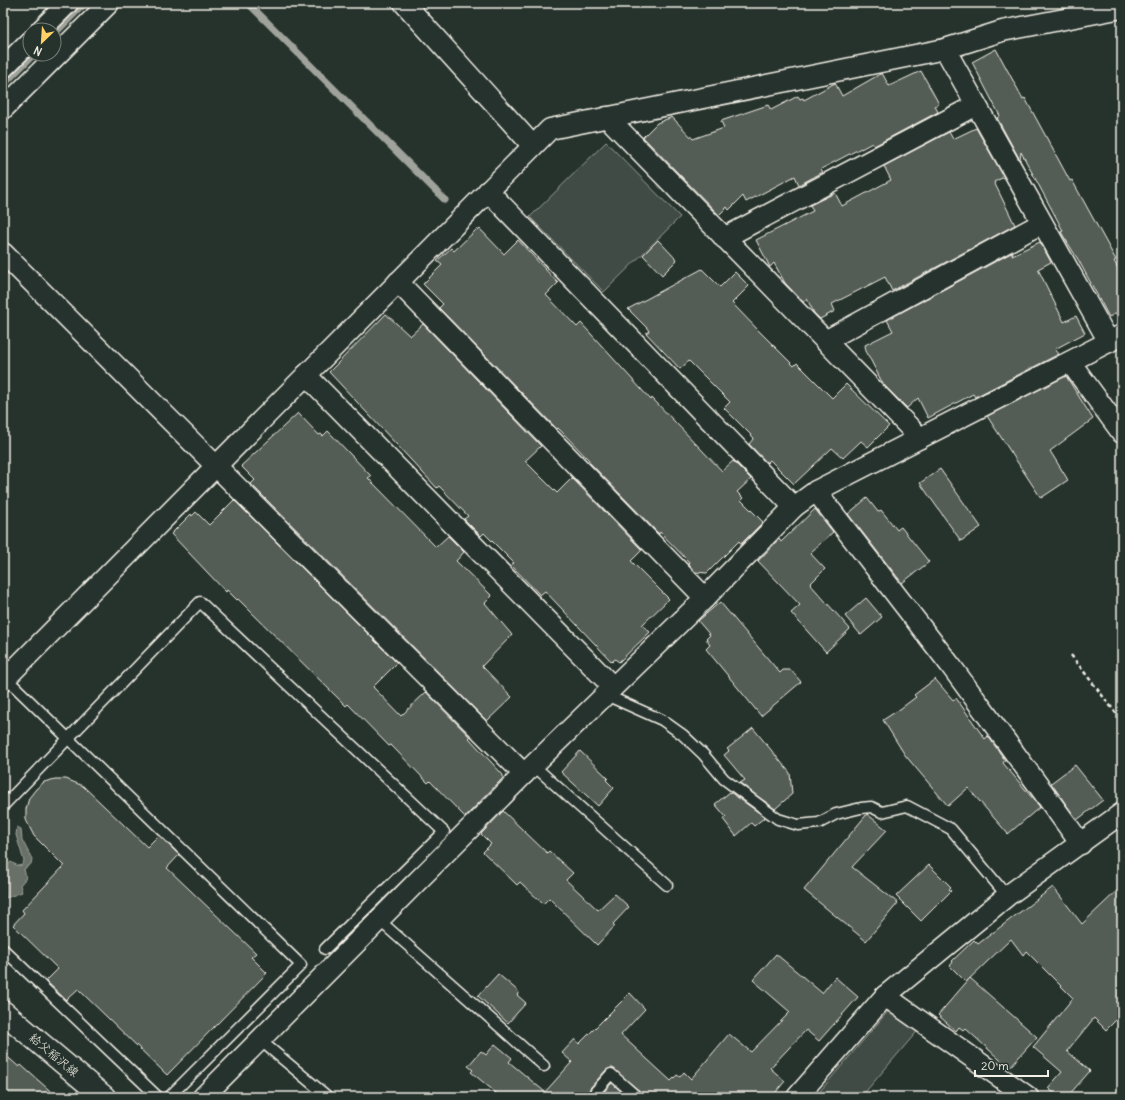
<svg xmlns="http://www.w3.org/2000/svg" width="1125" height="1100" viewBox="0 0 1125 1100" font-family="Delius,'Klee One',sans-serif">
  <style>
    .green { fill: #414b45; stroke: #9a9e96 }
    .water { fill: #676f68; stroke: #9fa39b }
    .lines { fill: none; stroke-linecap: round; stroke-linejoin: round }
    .stream { stroke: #9fa39b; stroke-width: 7 }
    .building { fill: #525c55; stroke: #f4f1e8 }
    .service-casing { stroke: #f4f1e8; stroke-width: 13 }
    .minor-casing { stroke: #f4f1e8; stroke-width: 23 }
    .secondary-casing { stroke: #f4f1e8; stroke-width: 25 }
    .path { stroke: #f4f1e8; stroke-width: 2.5; stroke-dasharray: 4 3; stroke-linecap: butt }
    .service { stroke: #26332d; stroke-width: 10 }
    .minor { stroke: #26332d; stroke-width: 20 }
    .secondary { stroke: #26332d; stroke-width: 22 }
    .labels { text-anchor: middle; stroke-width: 3; stroke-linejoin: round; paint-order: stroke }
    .street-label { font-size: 12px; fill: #f4f1e8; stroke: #26332d }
  </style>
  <rect width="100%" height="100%" fill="#26332d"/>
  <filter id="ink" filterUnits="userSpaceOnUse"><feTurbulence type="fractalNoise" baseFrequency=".025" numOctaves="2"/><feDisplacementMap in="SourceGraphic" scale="8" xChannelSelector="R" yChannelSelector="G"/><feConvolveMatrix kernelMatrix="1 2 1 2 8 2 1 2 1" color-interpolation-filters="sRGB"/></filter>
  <g filter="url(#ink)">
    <!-- green -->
    <g class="green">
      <path d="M606 142 680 217 604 292 530 217Z"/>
      <path d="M890 1009 920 1028 861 1097H815Z"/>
    </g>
    <!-- water -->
    <path class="water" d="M17 827 21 829 22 840 32 859 31 864 24 869 26 878 20 885 22 892 6 898 3 888V868L11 862 18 866 22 865 24 861 16 835Z"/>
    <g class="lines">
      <!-- stream -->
      <g class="stream">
        <path d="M248 3 445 200"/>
        <path d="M54 34 85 3"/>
        <path d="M3 85 34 54"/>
      </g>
    </g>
    <!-- building -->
    <g class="building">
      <path d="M996 49 1023 99 1025 98 1070 181 1072 180 1116 260 1114 261 1122 276V310L1109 317 1079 261 1061 232 1063 231 1059 223 1021 152 1020 160 997 118 1000 116 972 62Z"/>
      <path d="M921 71 939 104 935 106 938 112 874 146 872 143 861 149V148L821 169 823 172 799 185 795 176 746 202 743 196 729 210 727 207 719 215 643 137 657 123 672 117 693 139 724 128 721 121 768 105 771 110 798 96 800 99 803 98 804 100 835 83 842 96 882 73 889 86Z"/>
      <path d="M976 128 1004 177 994 182 1015 225 892 291 885 277 832 304 835 311 820 319 814 313 807 299 803 302 785 283 774 263 770 267 756 240 813 211 810 205 835 193 842 206 891 180 884 166 949 132 953 139Z"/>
      <path d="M477 229 478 231 480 229 504 254 518 240 558 283 546 295 577 327 581 323 651 400 652 398 722 471 733 461 751 479 737 492 743 498 741 500 763 522 741 544 739 541 707 573 695 572 688 564 689 562 660 532 659 534 589 462V460L561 431 558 428 557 429 439 308 443 304 423 284 442 265 437 261 451 248 454 251Z"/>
      <path d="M658 240 677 260 662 275 643 255Z"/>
      <path d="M1040 242 1051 262 1038 269 1064 322 1076 316 1085 333 1055 349 1059 354 975 397 973 394 928 418 918 398 907 408 883 384 866 351 865 345 893 331 887 320 1013 252 1012 255Z"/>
      <path d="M702 269 720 287 735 272 749 286 732 303 759 331 794 366 797 363 832 398 846 384 889 426 868 447 861 441 843 458 832 448 794 484 770 460 767 463 749 444 754 438 724 408 730 402 689 361 680 369 646 333 649 331 647 328 628 309Z"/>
      <path d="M386 314 410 336 423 324 541 446 525 461 557 493 572 478 642 550 631 561 669 599 642 625 650 632 619 662 615 659 612 662 545 591 540 595 511 565 514 563 484 533 481 536 464 519 468 516 439 486 437 488 329 372Z"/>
      <path d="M1066 376 1093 419 1050 451 1068 480 1041 498 987 416Z"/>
      <path d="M298 413 319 435 321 434 323 436 328 431 371 476 368 478 436 547 448 536 464 552 456 561 492 596 485 603 512 635 482 666 512 697 487 721 251 484 255 480 241 466Z"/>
      <path d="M940 469 981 527 961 541 920 483Z"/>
      <path d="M867 498 878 512 881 510 897 530 901 527 929 562 902 583 848 514Z"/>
      <path d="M234 500 397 663 373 687 401 716 426 692 470 737 469 738 503 775V778L465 817 430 781 428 783 391 745 389 746 348 704 346 706 238 599 237 600 227 590 226 592 171 534 191 514 192 516 196 512 209 525Z"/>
      <path d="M815 509 833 532 810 553 825 569 810 584 850 629 826 652 791 613 800 605 758 561 779 539 781 542Z"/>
      <path d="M866 598 882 617 861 635 845 616Z"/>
      <path d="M720 602 780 673 783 670H791L801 682 761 716 706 649 710 645 706 639 710 635 698 621Z"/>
      <path d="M935 679 953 700 956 698 985 739 988 736 1005 760 1003 763 1040 807 1008 834 968 788 948 806 905 755 883 720 900 709 916 697 914 695Z"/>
      <path d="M753 728 790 773 792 794 775 809 740 783 745 780 724 755 729 751 727 749Z"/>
      <path d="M580 751 608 778 606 780 614 788 598 806 561 772Z"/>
      <path d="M1075 765 1103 800 1077 820 1051 783Z"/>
      <path d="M55 779H66L83 786 147 847 159 835 179 855 167 868 256 953 251 957 267 973 167 1075 78 989 66 1000 46 981 58 969 13 925 24 913 22 910 64 866 34 836 26 820V809L29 798 36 789 44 782Z"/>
      <path d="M730 792 765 817 754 826 751 823 736 836 723 819 726 817 715 804Z"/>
      <path d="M503 811 547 853 549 851 573 873 566 880 598 910 615 894 629 907 613 924 615 926 597 945 549 898 543 904 520 882 517 885 483 852 491 844 481 834Z"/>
      <path d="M867 814 887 830 852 867 898 903 866 941 804 890Z"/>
      <path d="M929 865 951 887 949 889 951 891 921 921 896 896Z"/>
      <path d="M1122 886V1014L1106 1030 1094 1018 1067 1051 1090 1071 1067 1097H1058L1048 1088 1062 1072 1033 1047 1073 998 1026 951 1023 955 1011 939 966 982 950 966 953 962 952 961 974 940 978 944 1053 887 1082 924Z"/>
      <path d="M776 954 822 993 835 977 858 997 819 1041 806 1030 770 1068 785 1081 772 1097H643L641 1092 612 1068 606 1070 590 1088 589 1094 591 1097H501L471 1072 473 1070 468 1066 481 1051 486 1055 495 1044 512 1058 509 1062 545 1092 572 1062 562 1053 575 1039 579 1044 630 993 645 1009 621 1035 671 1081 677 1075 680 1077 684 1072 691 1079 729 1034 751 1052 790 1012 753 980Z"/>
      <path d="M498 974 519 992 517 995 526 1003 508 1023 478 996Z"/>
      <path d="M970 978 1037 1037 1009 1068 965 1028 963 1030 959 1027 956 1031 938 1015Z"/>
      <path d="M3 1053 19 1067 21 1065 57 1097H3Z"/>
      <path d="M612 1083 627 1097H599Z"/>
    </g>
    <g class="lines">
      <defs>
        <g id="service">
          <path d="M6 678 301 965 169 1097"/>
          <path d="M606 695 662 720 683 735 703 754 724 779 778 819 798 825 819 823 836 814 861 808 871 807 882 812 907 806 951 829 1007 896"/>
          <path d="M533 765 667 885"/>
          <path d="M3 806 200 602 444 832 325 949"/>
          <path d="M379 920 544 1066"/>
          <path d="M3 949 158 1097"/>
          <path d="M260 1040 328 1097"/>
          <path d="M595 1092 611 1074 637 1097"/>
        </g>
        <g id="minor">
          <path d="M404 3 533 146"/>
          <path d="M41 30 68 3"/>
          <path d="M945 49 1002 31 1122 8"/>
          <path d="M3 68 30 41"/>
          <path d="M3 109 109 3"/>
          <path d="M607 117 920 438"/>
          <path d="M488 191 794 507"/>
          <path d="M724 238 976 105"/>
          <path d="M3 253 524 774"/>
          <path d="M398 282 705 598"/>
          <path d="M825 341 1042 223"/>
          <path d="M1070 362 1122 433"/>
          <path d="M306 375 613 687"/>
          <path d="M816 491 951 666 1081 844"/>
          <path d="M3 681 550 129 945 49 1109 342"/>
          <path d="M885 996 1028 1097"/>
          <path d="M203 1097 524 774 705 598 794 507 816 491 1122 335"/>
          <path d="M797 1097 885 996 1007 896 1122 813"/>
        </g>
        <path id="secondary" d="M3 1012 104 1097"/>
      </defs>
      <!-- service casing -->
      <use href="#service" class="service-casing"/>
      <!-- minor casing -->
      <use href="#minor" class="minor-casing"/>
      <!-- secondary casing -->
      <use href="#secondary" class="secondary-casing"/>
      <!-- path -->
      <path class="path" d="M1071 655 1122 721"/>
      <!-- service -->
      <use href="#service" class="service"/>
      <!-- minor -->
      <use href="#minor" class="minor"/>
      <!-- secondary -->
      <use href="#secondary" class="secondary"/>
    </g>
  </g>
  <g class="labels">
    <!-- street labels -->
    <g class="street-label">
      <text transform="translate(54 1055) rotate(40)" y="4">給父稲沢線</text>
    </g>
  </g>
  <!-- margin -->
  <rect width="1125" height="1100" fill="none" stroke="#26332d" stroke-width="16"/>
  <rect x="8" y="8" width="1109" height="1084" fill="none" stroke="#f4f1e8" stroke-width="1.5" filter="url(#ink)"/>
  <!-- north arrow -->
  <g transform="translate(42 42) rotate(205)"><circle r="19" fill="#26332d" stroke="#787f78"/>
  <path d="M0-3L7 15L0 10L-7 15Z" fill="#ffd166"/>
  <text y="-6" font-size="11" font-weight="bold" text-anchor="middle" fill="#f4f1e8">N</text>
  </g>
  <!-- scale -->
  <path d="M975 1070v6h73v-6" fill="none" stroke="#f4f1e8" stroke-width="2"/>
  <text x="981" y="1070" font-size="12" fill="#f4f1e8" stroke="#26332d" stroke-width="3" paint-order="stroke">20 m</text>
</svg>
